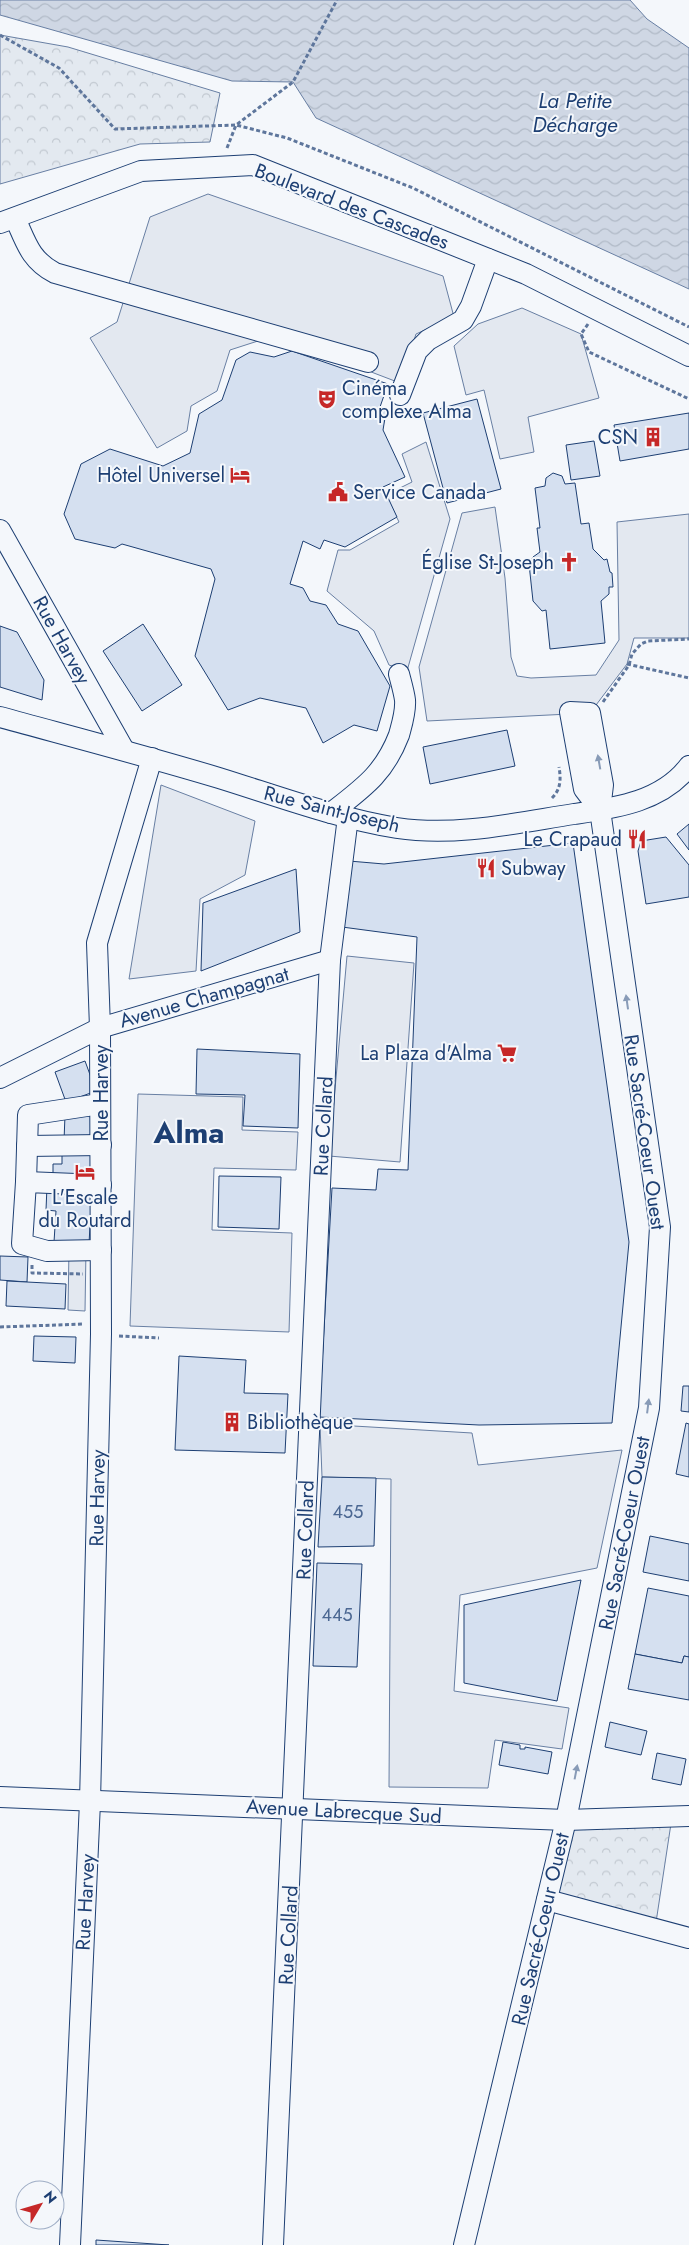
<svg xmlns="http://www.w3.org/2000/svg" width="689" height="2245" viewBox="0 0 689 2245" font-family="Jost,sans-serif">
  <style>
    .forest { fill: url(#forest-crowns); stroke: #687fa3 }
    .parking { fill: #e3e8f0; stroke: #687fa3 }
    .water { fill: url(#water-waves); stroke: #687fa3 }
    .building { fill: #d5e0f0; stroke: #1d3f73 }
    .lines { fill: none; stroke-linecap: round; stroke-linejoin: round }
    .minor-casing { stroke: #1d3f73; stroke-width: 22 }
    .path { stroke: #5e769c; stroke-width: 3; stroke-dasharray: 4 2.5; stroke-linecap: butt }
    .minor { stroke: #f4f7fb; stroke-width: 20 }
    .oneway { fill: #889bb7 }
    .labels { text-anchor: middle; stroke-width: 4; stroke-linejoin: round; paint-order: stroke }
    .number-label { font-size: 18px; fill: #4b6792 }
    .street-label { font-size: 20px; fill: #1d3f73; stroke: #f4f7fb }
    .poi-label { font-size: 20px; fill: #1d3f73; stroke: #f4f7fb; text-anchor: end }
    .water-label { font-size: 21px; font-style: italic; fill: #1d3f73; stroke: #f4f7fb }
    .town-label { font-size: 30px; font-weight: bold; fill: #1d3f73; stroke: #f4f7fb }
  </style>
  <defs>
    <pattern id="forest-crowns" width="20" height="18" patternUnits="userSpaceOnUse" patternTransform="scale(1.25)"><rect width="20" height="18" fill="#e3e9f0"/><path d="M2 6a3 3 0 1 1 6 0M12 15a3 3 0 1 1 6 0" fill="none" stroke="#c2c9d1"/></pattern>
    <pattern id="water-waves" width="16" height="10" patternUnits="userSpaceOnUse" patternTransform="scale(1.25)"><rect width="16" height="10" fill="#cfd7e4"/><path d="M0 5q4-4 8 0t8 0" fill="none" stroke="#b1bac7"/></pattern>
  </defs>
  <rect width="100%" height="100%" fill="#f4f7fb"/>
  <!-- forest -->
  <g class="forest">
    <path d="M0 35 68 47 220 93 210 142 140 144 0 184Z"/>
    <path d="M672 1817 655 1929 547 1900 566 1820Z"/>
  </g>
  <!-- parking -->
  <g class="parking">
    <path d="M208 194 443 276 454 317 416 334 400 383 298 344 261 340 230 350 217 391 191 406 187 431 157 448 90 338 117 322 150 217Z"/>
    <path d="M522 308 581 334 599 398 528 417 534 452 500 459 484 390 466 395 454 346 478 324Z"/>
    <path d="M426 442 450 519 407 671 389 665 374 631 327 591 338 550H350L399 522 386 495 412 482 402 454Z"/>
    <path d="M495 507 505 578 511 657 517 676 531 678 596 675 619 640 617 522 689 514V638H634L627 664 590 713 427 721 419 667 462 513Z"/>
    <path d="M161 785 255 821 245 875 200 899 196 971 129 979Z"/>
    <path d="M347 956 414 963 400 1162 329 1156Z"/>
    <path d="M138 1094 243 1097 242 1130 298 1132 296 1170 214 1168 212 1230 292 1233 289 1332 130 1326Z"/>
    <path d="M69 1249H86L85 1311 68 1310Z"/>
    <path d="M320 1424 472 1433 478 1465 622 1450 597 1568 460 1595 454 1691 569 1708 562 1749 495 1740 488 1788 389 1787 391 1479 322 1477Z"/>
  </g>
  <!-- water -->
  <path class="water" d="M0 0H630L647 19 689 48V289L316 118 293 82 232 81 0 15Z"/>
  <!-- building -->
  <g class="building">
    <path d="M292 351 388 384 380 407 386 412 383 430 405 477 383 487 397 517 345 547 324 540 320 549 303 541 290 584 303 588 310 601 326 605 338 624 358 631 390 686 377 731 354 725 323 743 306 708 260 698 228 710 195 656 215 579 211 569 122 544 115 548 75 539 64 514 81 464 110 449 163 466 190 453 199 414 222 400 236 360 250 352 274 357Z"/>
    <path d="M477 399 501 489 447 503 423 413Z"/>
    <path d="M689 413V449L620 461 614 425Z"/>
    <path d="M594 441 600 476 571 480 566 445Z"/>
    <path d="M553 473 562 476 565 484 575 483 581 524 589 523 593 549 604 560 607 559 610 572 612 573 613 587H609V594L601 601 605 643 550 649 546 610 542 611 533 601 529 564 533 557 540 552 537 528H540L535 488 545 486 546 478Z"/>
    <path d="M143 624 182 685 142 711 103 651Z"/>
    <path d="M0 626 17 632 44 680 42 700 0 687Z"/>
    <path d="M507 730 515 766 430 784 423 747Z"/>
    <path d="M689 824V850L677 834Z"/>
    <path d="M666 837 689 865V897L646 904 638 851 641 841Z"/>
    <path d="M573 843 629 1242 612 1423 479 1425 319 1417 332 1188 376 1190 378 1169 408 1170 417 937 342 927 349 861 384 864Z"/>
    <path d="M296 869 300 932 201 971 203 903Z"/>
    <path d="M197 1049 300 1054 298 1128 243 1126 245 1095 196 1094Z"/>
    <path d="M85 1061 96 1091 66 1102 55 1072Z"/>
    <path d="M65 1115 95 1116 94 1142 64 1141Z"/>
    <path d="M62 1151H94V1182H53V1164H62Z"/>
    <path d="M219 1176 281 1177 279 1229 218 1227Z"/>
    <path d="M47 1186 92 1188 89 1244 54 1242 56 1211 46 1210Z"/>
    <path d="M0 1256 28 1257 27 1282 0 1280Z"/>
    <path d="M7 1281 66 1284 65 1309 6 1306Z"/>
    <path d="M34 1336 76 1337 75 1363 33 1361Z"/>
    <path d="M179 1356 246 1360 244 1393 288 1394 285 1453 175 1450Z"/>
    <path d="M683 1386H689V1412L681 1411Z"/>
    <path d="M686 1423 689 1424V1477L676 1474Z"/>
    <path d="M322 1477 376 1478 374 1546 318 1547Z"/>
    <path d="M650 1536 689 1544V1581L643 1572Z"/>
    <path d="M317 1563 362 1564 357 1667 313 1666Z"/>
    <path d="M581 1580 557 1701 464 1683V1605Z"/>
    <path d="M648 1588 689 1596V1657L684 1656 682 1663 635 1654Z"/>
    <path d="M635 1654 682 1663 684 1656 689 1657V1700L628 1689Z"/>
    <path d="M610 1722 647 1731 641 1755 605 1747Z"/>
    <path d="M503 1742 520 1745V1749H525V1747L552 1752 548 1774 499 1765Z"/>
    <path d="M657 1753 686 1759 681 1785 652 1779Z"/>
    <path d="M96 2240 169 2245H96Z"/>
  </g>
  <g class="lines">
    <defs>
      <g id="minor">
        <path d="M15 218C26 242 30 260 55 273L368 362"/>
        <path d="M0 223 141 171 253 165 526 274 689 356"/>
        <path d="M400 395 417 351 428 340 463 320 471 306 488 259"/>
        <path d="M0 530 124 750"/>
        <path d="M0 717C73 737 146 756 219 778 277 796 336 818 397 828 456 837 516 823 574 814 615 808 662 802 689 766"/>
        <path d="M331 813C363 788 384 774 399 735 402 724 406 712 405 700 404 692 401 682 399 674"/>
        <path d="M0 1078 100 1028 330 960"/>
        <path d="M27 1146 101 1145"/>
        <path d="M26 1182 28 1115 100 1104"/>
        <path d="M101 1250 47 1251 22 1244 26 1182 101 1185"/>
        <path d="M0 1797 566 1820 689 1816"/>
        <path d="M547 1900 689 1938"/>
        <path d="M70 2245 90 1802 101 1334 100 1028 97 943 152 758"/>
        <path d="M273 2245 330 960 348 817"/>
        <path d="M464 2245 566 1820 649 1408 660 1227 600 810 603 785 590 713 570 712 584 789 600 810"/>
      </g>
    </defs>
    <!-- minor casing -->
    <use href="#minor" class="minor-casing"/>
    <!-- path -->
    <g class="path">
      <path d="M0 35 59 68 115 129 236 125 293 82 337 0"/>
      <path d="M227 148 236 125 287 138 413 188 689 327"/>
      <path d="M588 324 581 334 589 352 689 399"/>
      <path d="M627 664 689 678"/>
      <path d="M603 702 629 665 632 654 641 644 648 641 689 639"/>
      <path d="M552 798C561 789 561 779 559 767"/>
      <path d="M32 1265V1273L83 1274"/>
      <path d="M0 1327 84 1324"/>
      <path d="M119 1336 159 1338"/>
    </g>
    <!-- minor -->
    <use href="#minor" class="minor"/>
  </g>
  <!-- one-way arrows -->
  <defs><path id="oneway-solid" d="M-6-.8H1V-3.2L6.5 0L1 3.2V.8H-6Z" transform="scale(1.25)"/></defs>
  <g class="oneway">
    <use href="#oneway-solid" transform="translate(599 762) rotate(-100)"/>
    <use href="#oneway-solid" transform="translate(627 1002) rotate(-98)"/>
    <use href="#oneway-solid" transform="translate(648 1406) rotate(-83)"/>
    <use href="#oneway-solid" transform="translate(576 1772) rotate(-79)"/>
  </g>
  <!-- icons -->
  <defs>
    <symbol id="theatre-bare" viewBox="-9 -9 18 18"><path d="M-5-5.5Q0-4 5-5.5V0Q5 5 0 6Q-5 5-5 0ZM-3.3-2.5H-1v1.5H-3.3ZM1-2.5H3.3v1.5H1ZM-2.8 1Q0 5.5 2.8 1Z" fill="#c62828" stroke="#f4f7fb" stroke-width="2.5" paint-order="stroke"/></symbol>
    <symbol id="building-bare" viewBox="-9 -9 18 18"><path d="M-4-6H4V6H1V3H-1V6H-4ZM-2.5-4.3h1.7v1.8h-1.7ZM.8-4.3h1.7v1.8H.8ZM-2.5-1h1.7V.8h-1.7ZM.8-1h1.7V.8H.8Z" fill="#c62828" stroke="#f4f7fb" stroke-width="2.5" paint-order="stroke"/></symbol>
    <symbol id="hotel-bare" viewBox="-9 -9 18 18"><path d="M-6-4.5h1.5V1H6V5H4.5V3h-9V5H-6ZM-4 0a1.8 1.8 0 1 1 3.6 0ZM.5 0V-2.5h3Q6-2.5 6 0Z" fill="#c62828" stroke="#f4f7fb" stroke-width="2.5" paint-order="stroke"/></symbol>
    <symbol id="civic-bare" viewBox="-9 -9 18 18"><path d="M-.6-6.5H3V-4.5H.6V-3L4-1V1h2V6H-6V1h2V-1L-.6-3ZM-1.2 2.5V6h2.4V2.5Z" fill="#c62828" stroke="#f4f7fb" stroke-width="2.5" paint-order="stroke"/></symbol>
    <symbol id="church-bare" viewBox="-9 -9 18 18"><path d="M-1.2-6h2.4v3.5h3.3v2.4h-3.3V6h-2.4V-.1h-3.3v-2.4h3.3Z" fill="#c62828" stroke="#f4f7fb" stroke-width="2.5" paint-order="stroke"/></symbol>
    <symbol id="restaurant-bare" viewBox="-9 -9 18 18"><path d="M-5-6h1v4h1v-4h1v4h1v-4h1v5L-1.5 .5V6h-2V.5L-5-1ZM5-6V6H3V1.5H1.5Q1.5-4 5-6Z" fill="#c62828" stroke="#f4f7fb" stroke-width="2.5" paint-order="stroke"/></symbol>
    <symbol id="supermarket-bare" viewBox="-9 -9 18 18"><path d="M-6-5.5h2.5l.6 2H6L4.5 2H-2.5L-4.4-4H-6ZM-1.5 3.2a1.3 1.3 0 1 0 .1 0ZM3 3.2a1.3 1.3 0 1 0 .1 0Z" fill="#c62828" stroke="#f4f7fb" stroke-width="2.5" paint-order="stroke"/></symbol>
  </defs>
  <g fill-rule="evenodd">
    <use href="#theatre-bare" x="313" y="385" width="28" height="28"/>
    <use href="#building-bare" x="639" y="423" width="28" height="28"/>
    <use href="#hotel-bare" x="226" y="461" width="28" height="28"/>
    <use href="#civic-bare" x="324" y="478" width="28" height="28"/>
    <use href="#church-bare" x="555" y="548" width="28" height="28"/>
    <use href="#restaurant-bare" x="623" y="825" width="28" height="28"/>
    <use href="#restaurant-bare" x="472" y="854" width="28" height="28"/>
    <use href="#supermarket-bare" x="493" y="1039" width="28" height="28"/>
    <use href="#hotel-bare" x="71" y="1158" width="28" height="28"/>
    <use href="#building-bare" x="218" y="1408" width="28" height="28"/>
  </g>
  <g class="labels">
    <!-- number labels -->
    <g class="number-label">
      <text x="348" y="1518">455</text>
      <text x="337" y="1621">445</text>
    </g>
    <!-- street labels -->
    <g class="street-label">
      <text transform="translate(352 206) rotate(21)" y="7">Boulevard des Cascades</text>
      <text transform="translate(62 640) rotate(61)" y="7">Rue Harvey</text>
      <text transform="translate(332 809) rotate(14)" y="7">Rue Saint-Joseph</text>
      <text transform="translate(204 997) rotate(-16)" y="7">Avenue Champagnat</text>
      <text transform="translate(101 1093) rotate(-90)" y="7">Rue Harvey</text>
      <text transform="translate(323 1126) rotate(-87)" y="7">Rue Collard</text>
      <text transform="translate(645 1132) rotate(82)" y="7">Rue Sacré-Coeur Ouest</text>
      <text transform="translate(97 1498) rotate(-89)" y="7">Rue Harvey</text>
      <text transform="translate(305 1530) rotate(-88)" y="7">Rue Collard</text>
      <text transform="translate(624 1533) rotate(-79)" y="7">Rue Sacré-Coeur Ouest</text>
      <text transform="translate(344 1811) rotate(3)" y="7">Avenue Labrecque Sud</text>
      <text transform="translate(85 1902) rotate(-87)" y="7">Rue Harvey</text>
      <text transform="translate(540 1929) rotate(-77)" y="7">Rue Sacré-Coeur Ouest</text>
      <text transform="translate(288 1935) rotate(-87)" y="7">Rue Collard</text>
    </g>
    <!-- poi labels -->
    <g class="poi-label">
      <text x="342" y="395" text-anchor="start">Cinéma<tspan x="342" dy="23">complexe Alma</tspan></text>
      <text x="638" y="444">CSN</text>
      <text x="225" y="482">Hôtel Universel</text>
      <text x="353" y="499" text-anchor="start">Service Canada</text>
      <text x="554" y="569">Église St-Joseph</text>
      <text x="622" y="846">Le Crapaud</text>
      <text x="501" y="875" text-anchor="start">Subway</text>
      <text x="492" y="1060">La Plaza d'Alma</text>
      <text x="85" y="1204" text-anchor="middle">L'Escale<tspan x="85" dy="23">du Routard</tspan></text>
      <text x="247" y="1429" text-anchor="start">Bibliothèque</text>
    </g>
    <!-- water labels -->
    <g class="water-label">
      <text x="575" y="108">La Petite<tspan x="575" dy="24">Décharge</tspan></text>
    </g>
    <!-- town labels -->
    <g class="town-label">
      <text x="189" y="1143">Alma</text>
    </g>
  </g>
  <!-- north arrow -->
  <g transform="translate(40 2205) rotate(52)"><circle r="24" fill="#f4f7fb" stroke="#9eadc5"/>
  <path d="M0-4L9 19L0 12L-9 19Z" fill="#c62828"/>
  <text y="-8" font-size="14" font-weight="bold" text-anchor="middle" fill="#1d3f73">N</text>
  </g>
</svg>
